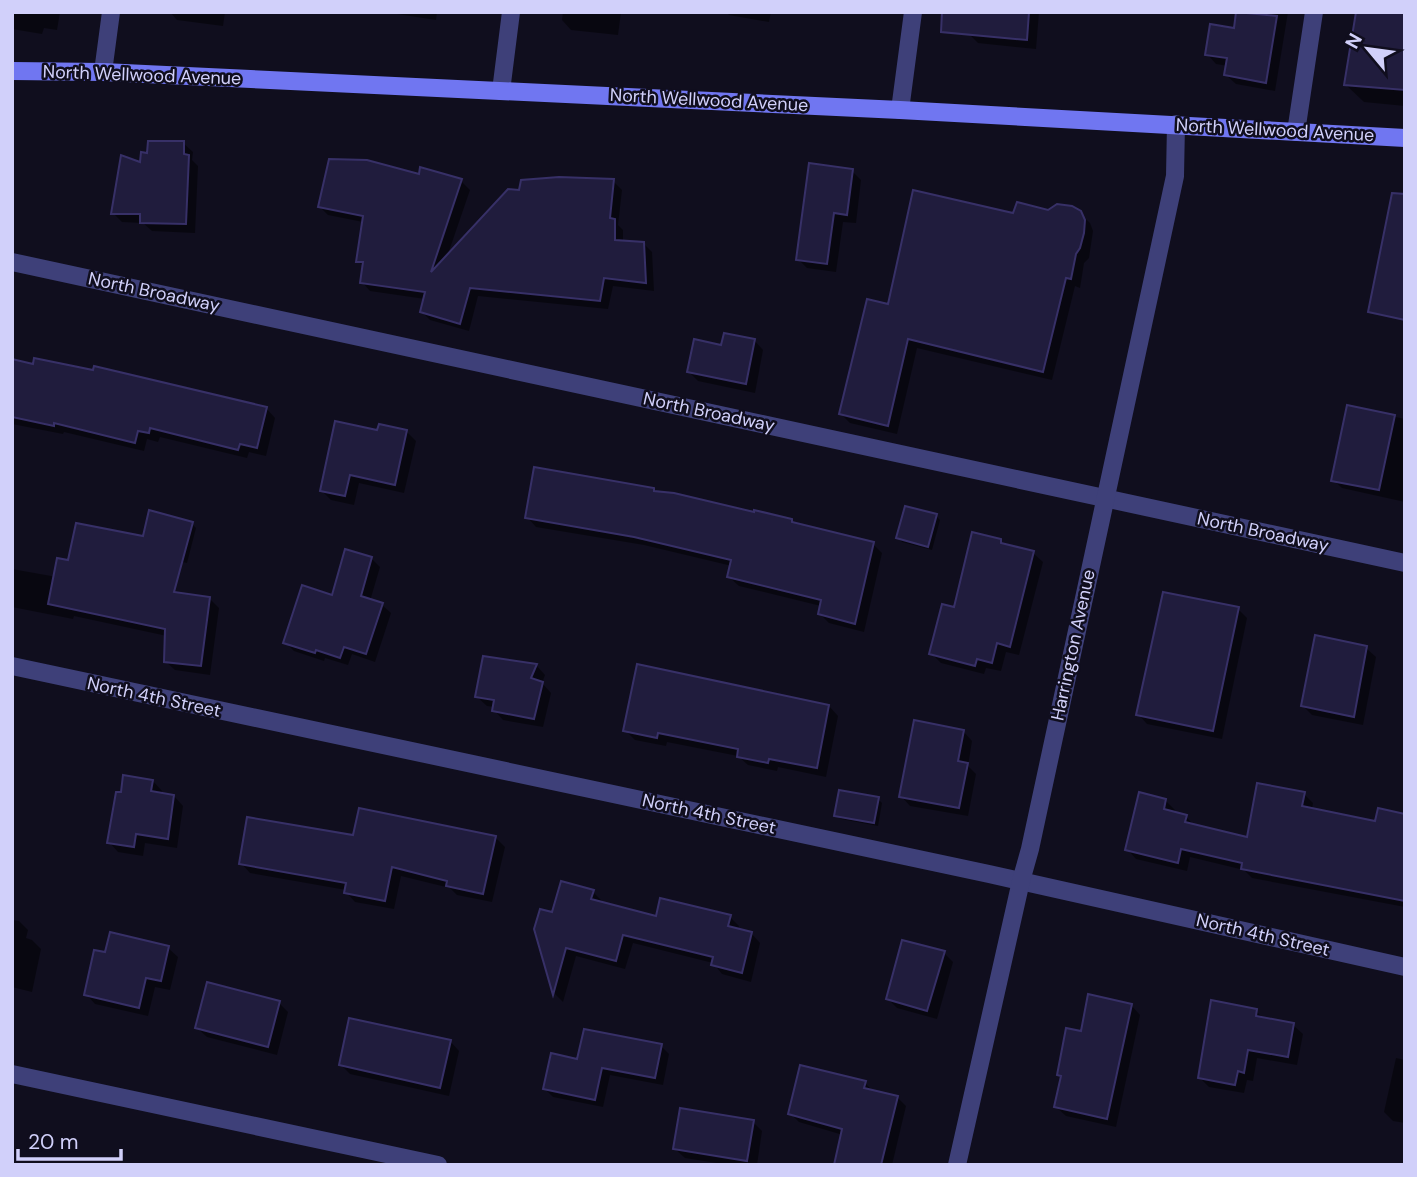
<svg xmlns="http://www.w3.org/2000/svg" width="1417" height="1177" viewBox="0 0 1417 1177" font-family="'DM Sans',sans-serif">
  <style>
    .shadow { fill: #0007 }
    .building { fill: #201c3d; stroke: #373067; stroke-width: 2 }
    .lines { fill: none; stroke-linecap: round; stroke-linejoin: round }
    .street { stroke: #3e4079; stroke-width: 18 }
    .secondary { stroke: #7076f1; stroke-width: 18 }
    .labels { text-anchor: middle; stroke-width: 5; stroke-linejoin: round; paint-order: stroke }
    .street-label { font-size: 18px; fill: #d1d0fa; stroke: #100e1e }
  </style>
  <rect width="100%" height="100%" fill="#100e1e"/>
  <!-- shadow -->
  <g class="shadow">
    <path d="M12 12H60L57 30 44 28 42 34 12 29Z"/>
    <path d="M170 12H225L223 26 177 20Z"/>
    <path d="M384 12H437L436 20Z"/>
    <path d="M563 12H621L618 35 571 30 562 20Z"/>
    <path d="M726 12H771L769 22 729 15Z"/>
    <path d="M971 12H1039L1036 49 978 43 969 34Z"/>
    <path d="M1237 12H1288L1275 91 1236 84 1226 75 1228 66 1216 64 1207 54 1235 30Z"/>
    <path d="M1405 12V106L1364 102 1346 85Z"/>
    <path d="M183 143 193 152 192 160 198 166 195 233 152 231 143 223 122 222 113 213 149 154Z"/>
    <path d="M852 171 861 180 856 223 843 222 836 272 807 268 798 259Z"/>
    <path d="M420 176 461 181 470 190 447 257 613 181 622 190 618 225 623 230V242L644 244 652 252 654 291 613 286 608 309 478 296 469 331 430 320 422 312 425 299 370 291 362 282 364 267 358 261 363 222 328 215 319 206Z"/>
    <path d="M1048 212 1080 213 1090 223 1093 231 1089 258 1084 263 1080 288 1075 286 1052 380 917 348 897 434 850 423 841 414 889 306 1014 215Z"/>
    <path d="M754 340 763 350 755 393 698 381 689 372 722 347Z"/>
    <path d="M12 361 266 408 275 418 266 456 249 452 247 458 160 437 158 442 147 439 144 451 64 432 63 434 12 424Z"/>
    <path d="M1348 407 1405 419V502L1342 488 1333 480Z"/>
    <path d="M406 431 416 441 404 493 359 483 354 505 331 500 321 490 379 432Z"/>
    <path d="M653 490 657 493 791 520 796 525 873 544 882 553 864 632 829 623 820 614 821 606 739 586 729 577 732 566 644 545 536 527 527 517Z"/>
    <path d="M936 516 940 520 932 550 902 542 898 538Z"/>
    <path d="M192 524 196 528 187 563 147 553Z"/>
    <path d="M1000 541 1005 546 1033 553 1043 562 1019 655 1006 652 1001 671 986 668 984 674 941 663 931 653 956 609Z"/>
    <path d="M371 558 380 567 370 601 382 605 391 613 375 662 352 654 348 665 325 658 324 661 294 651 285 642Z"/>
    <path d="M12 569 152 594 209 598 219 608 210 675 175 670 165 661 167 636 74 616 73 619 12 607Z"/>
    <path d="M1238 609 1247 618 1222 739 1147 724 1138 714Z"/>
    <path d="M1366 648 1376 657 1363 725 1312 715 1303 706Z"/>
    <path d="M536 665 545 675 542 683 551 693 543 727 503 720 494 710V707L487 706 477 697Z"/>
    <path d="M829 706 838 716 826 777 778 767 777 771 748 765 738 756 667 742 666 746 635 740 625 730Z"/>
    <path d="M963 731 972 741 968 766 976 774 968 816 910 806 901 796Z"/>
    <path d="M153 781 162 791 161 794 174 796 183 806 177 848 145 843 143 856 118 852 109 842Z"/>
    <path d="M1304 794 1313 803 1312 809 1405 855V907L1252 878 1244 870 1190 857 1187 871 1136 859 1127 849 1165 800 1175 810 1174 814 1186 817 1196 827 1248 840Z"/>
    <path d="M878 799 882 803 878 826 841 819 836 815Z"/>
    <path d="M355 837H495L505 847 492 902 457 895 450 888 401 876 394 909 355 902 346 892V890L250 873 241 863Z"/>
    <path d="M593 892 602 901 601 903 657 919 730 917 739 926 738 930 751 933 760 943 751 982 722 974 713 963 633 943 625 969 576 956 563 1002 555 994 536 929 553 914Z"/>
    <path d="M12 920 19 921 28 930 26 938 32 940 41 949 32 992 12 987Z"/>
    <path d="M168 948 178 957 170 990 155 987 148 1016 95 1004 86 994 106 955Z"/>
    <path d="M944 953 953 962 937 1019 897 1008 888 999Z"/>
    <path d="M279 1003 288 1012 277 1055 207 1037 197 1028Z"/>
    <path d="M1131 1005 1140 1015 1116 1127 1066 1116 1056 1107 1063 1079 1058 1074 1082 1033Z"/>
    <path d="M1256 1011 1265 1020 1293 1025 1303 1034 1297 1065 1257 1058 1253 1081 1247 1080 1244 1093 1209 1087 1200 1078Z"/>
    <path d="M450 1041 459 1051 449 1096 350 1074 341 1065Z"/>
    <path d="M661 1046 669 1054 663 1085 610 1075 603 1107 553 1097 545 1089 579 1061Z"/>
    <path d="M1396 1058 1405 1060V1123L1393 1121 1384 1112Z"/>
    <path d="M865 1083 874 1092 897 1097 906 1106 892 1165H836L843 1135 799 1122 790 1113Z"/>
    <path d="M753 1122 762 1131 757 1165H729L685 1158 675 1149Z"/>
  </g>
  <!-- building -->
  <g class="building">
    <path d="M942 12H1029L1027 40 941 32Z"/>
    <path d="M1236 12 1277 16 1266 83 1224 75 1227 58 1205 55 1210 24 1234 28Z"/>
    <path d="M1356 12H1405V90L1344 85Z"/>
    <path d="M148 141H184V154L189 155 186 224 140 223V214H111L121 155 140 162 141 152 147 153Z"/>
    <path d="M329 159 367 160 419 174 420 167 462 179 431 272 508 189 519 190 521 180 559 177 614 179 610 218 615 219V240L644 242 646 283 604 278 600 301 470 288 460 324 420 312 425 292 360 283 363 262H356L363 216 318 207Z"/>
    <path d="M809 163 853 169 847 215 834 213 827 264 796 260Z"/>
    <path d="M913 190 1013 213 1017 202 1048 210 1057 204 1072 206 1081 211 1085 220 1084 233 1080 248 1076 254 1071 279 1066 278 1043 372 908 339 888 426 839 414 867 299 888 304Z"/>
    <path d="M1392 193 1405 194V320L1368 312Z"/>
    <path d="M724 333 755 339 746 384 687 372 694 339 721 345Z"/>
    <path d="M34 358 93 370 94 366 267 407 257 448 240 444 238 450 150 428 149 433 138 431 135 443 54 423V426L12 417V359L33 364Z"/>
    <path d="M1347 405 1395 415 1379 490 1331 481Z"/>
    <path d="M335 421 377 430 379 424 407 430 395 485 350 475 345 496 320 491Z"/>
    <path d="M534 467 654 488V491L674 493 754 512V510L792 519V522L874 542 855 624 818 614 821 600 727 577 731 560 634 537 525 518Z"/>
    <path d="M905 506 937 514 928 547 896 538Z"/>
    <path d="M149 510 193 522 174 592 210 597 201 666 164 662 165 629 48 604 57 558 68 560 76 523 143 536Z"/>
    <path d="M972 532 1001 539V543L1034 551 1010 647 997 643 992 663 977 659 975 666 929 654 942 604 954 607Z"/>
    <path d="M345 549 372 557 361 596 383 603 366 654 344 647 340 658 316 650 315 653 283 643 302 585 332 595Z"/>
    <path d="M1163 592 1239 607 1213 731 1136 715Z"/>
    <path d="M1315 635 1367 646 1354 717 1301 706Z"/>
    <path d="M483 656 537 664 531 678 543 682 534 719 492 711 494 700 475 697Z"/>
    <path d="M637 664 829 705 817 768 769 759 768 763 737 757 738 749 658 733 657 738 623 731Z"/>
    <path d="M914 720 964 730 958 761 968 763 959 808 899 797Z"/>
    <path d="M123 775 153 780 151 791 174 795 168 839 136 834 134 847 107 843 116 792H121Z"/>
    <path d="M1257 783 1305 792 1302 806 1375 821 1378 808 1405 814V901L1241 869 1242 863 1181 849 1178 863 1125 850 1139 792 1166 799 1164 809 1187 815 1185 822 1247 837Z"/>
    <path d="M839 790 879 797 874 823 834 816Z"/>
    <path d="M359 808 496 836 483 894 446 886 447 881 392 867 385 901 344 893 346 883 239 864 247 817 353 835Z"/>
    <path d="M561 881 594 890 591 899 656 916 660 898 731 915 728 926 752 932 742 973 711 965 713 957 623 935 616 961 566 948 553 995 534 929 540 909 552 912Z"/>
    <path d="M110 932 169 946 161 981 146 978 139 1008 84 995 94 950 105 952Z"/>
    <path d="M902 940 945 951 927 1011 886 999Z"/>
    <path d="M207 982 280 1001 268 1047 195 1028Z"/>
    <path d="M1088 994 1132 1004 1107 1119 1054 1107 1061 1076 1057 1075 1066 1028 1081 1031Z"/>
    <path d="M1211 1000 1257 1009 1256 1016 1294 1023 1288 1057 1248 1050 1244 1073 1238 1071 1235 1085 1198 1078Z"/>
    <path d="M349 1018 451 1040 440 1088 339 1065Z"/>
    <path d="M584 1029 662 1044 655 1078 602 1068 595 1100 543 1089 551 1053 577 1059Z"/>
    <path d="M800 1065 866 1081 864 1088 898 1096 881 1165H834L842 1129 788 1114Z"/>
    <path d="M680 1108 754 1120 747 1161 673 1149Z"/>
  </g>
  <g class="lines">
    <!-- street -->
    <g class="street">
      <path d="M103 72 111 12"/>
      <path d="M501 91 511 12"/>
      <path d="M900 110 913 12"/>
      <path d="M1296 132 1314 12"/>
      <path d="M12 262 1405 563"/>
      <path d="M12 666 989 874 1405 967"/>
      <path d="M12 1074 438 1165"/>
      <path d="M957 1165 1021 881 1030 849 1175 176 1176 124"/>
    </g>
    <!-- secondary -->
    <path class="secondary" d="M12 71 103 72 900 110 1405 138"/>
  </g>
  <g class="labels">
    <!-- street labels -->
    <g class="street-label">
      <text transform="translate(142 75) rotate(2)" y="6">North Wellwood Avenue</text>
      <text transform="translate(709 100) rotate(3)" y="6">North Wellwood Avenue</text>
      <text transform="translate(1275 130) rotate(3)" y="6">North Wellwood Avenue</text>
      <text transform="translate(154 292) rotate(12)" y="6">North Broadway</text>
      <text transform="translate(709 412) rotate(12)" y="6">North Broadway</text>
      <text transform="translate(1263 532) rotate(12)" y="6">North Broadway</text>
      <text transform="translate(1073 645) rotate(-78)" y="6">Harrington Avenue</text>
      <text transform="translate(154 697) rotate(12)" y="6">North 4th Street</text>
      <text transform="translate(709 814) rotate(12)" y="6">North 4th Street</text>
      <text transform="translate(1263 935) rotate(13)" y="6">North 4th Street</text>
    </g>
  </g>
  <!-- border -->
  <rect width="1417" height="1177" fill="none" stroke="#d1d0fa" stroke-width="28"/>
  <!-- north arrow -->
  <g transform="translate(1368 49) rotate(299)" stroke="#100e1e" stroke-width="5" paint-order="stroke">
  <path d="M0-5L12 26L0 18L-12 26Z" fill="#d1d0fa"/>
  <text y="-10" font-size="19" font-weight="bold" text-anchor="middle" fill="#d1d0fa">N</text>
  </g>
  <!-- scale -->
  <path d="M18 1149v10h103v-10" fill="none" stroke="#d1d0fa" stroke-width="3.5"/>
  <text x="28" y="1149" font-size="21" fill="#d1d0fa" stroke="#100e1e" stroke-width="5" paint-order="stroke">20 m</text>
</svg>
